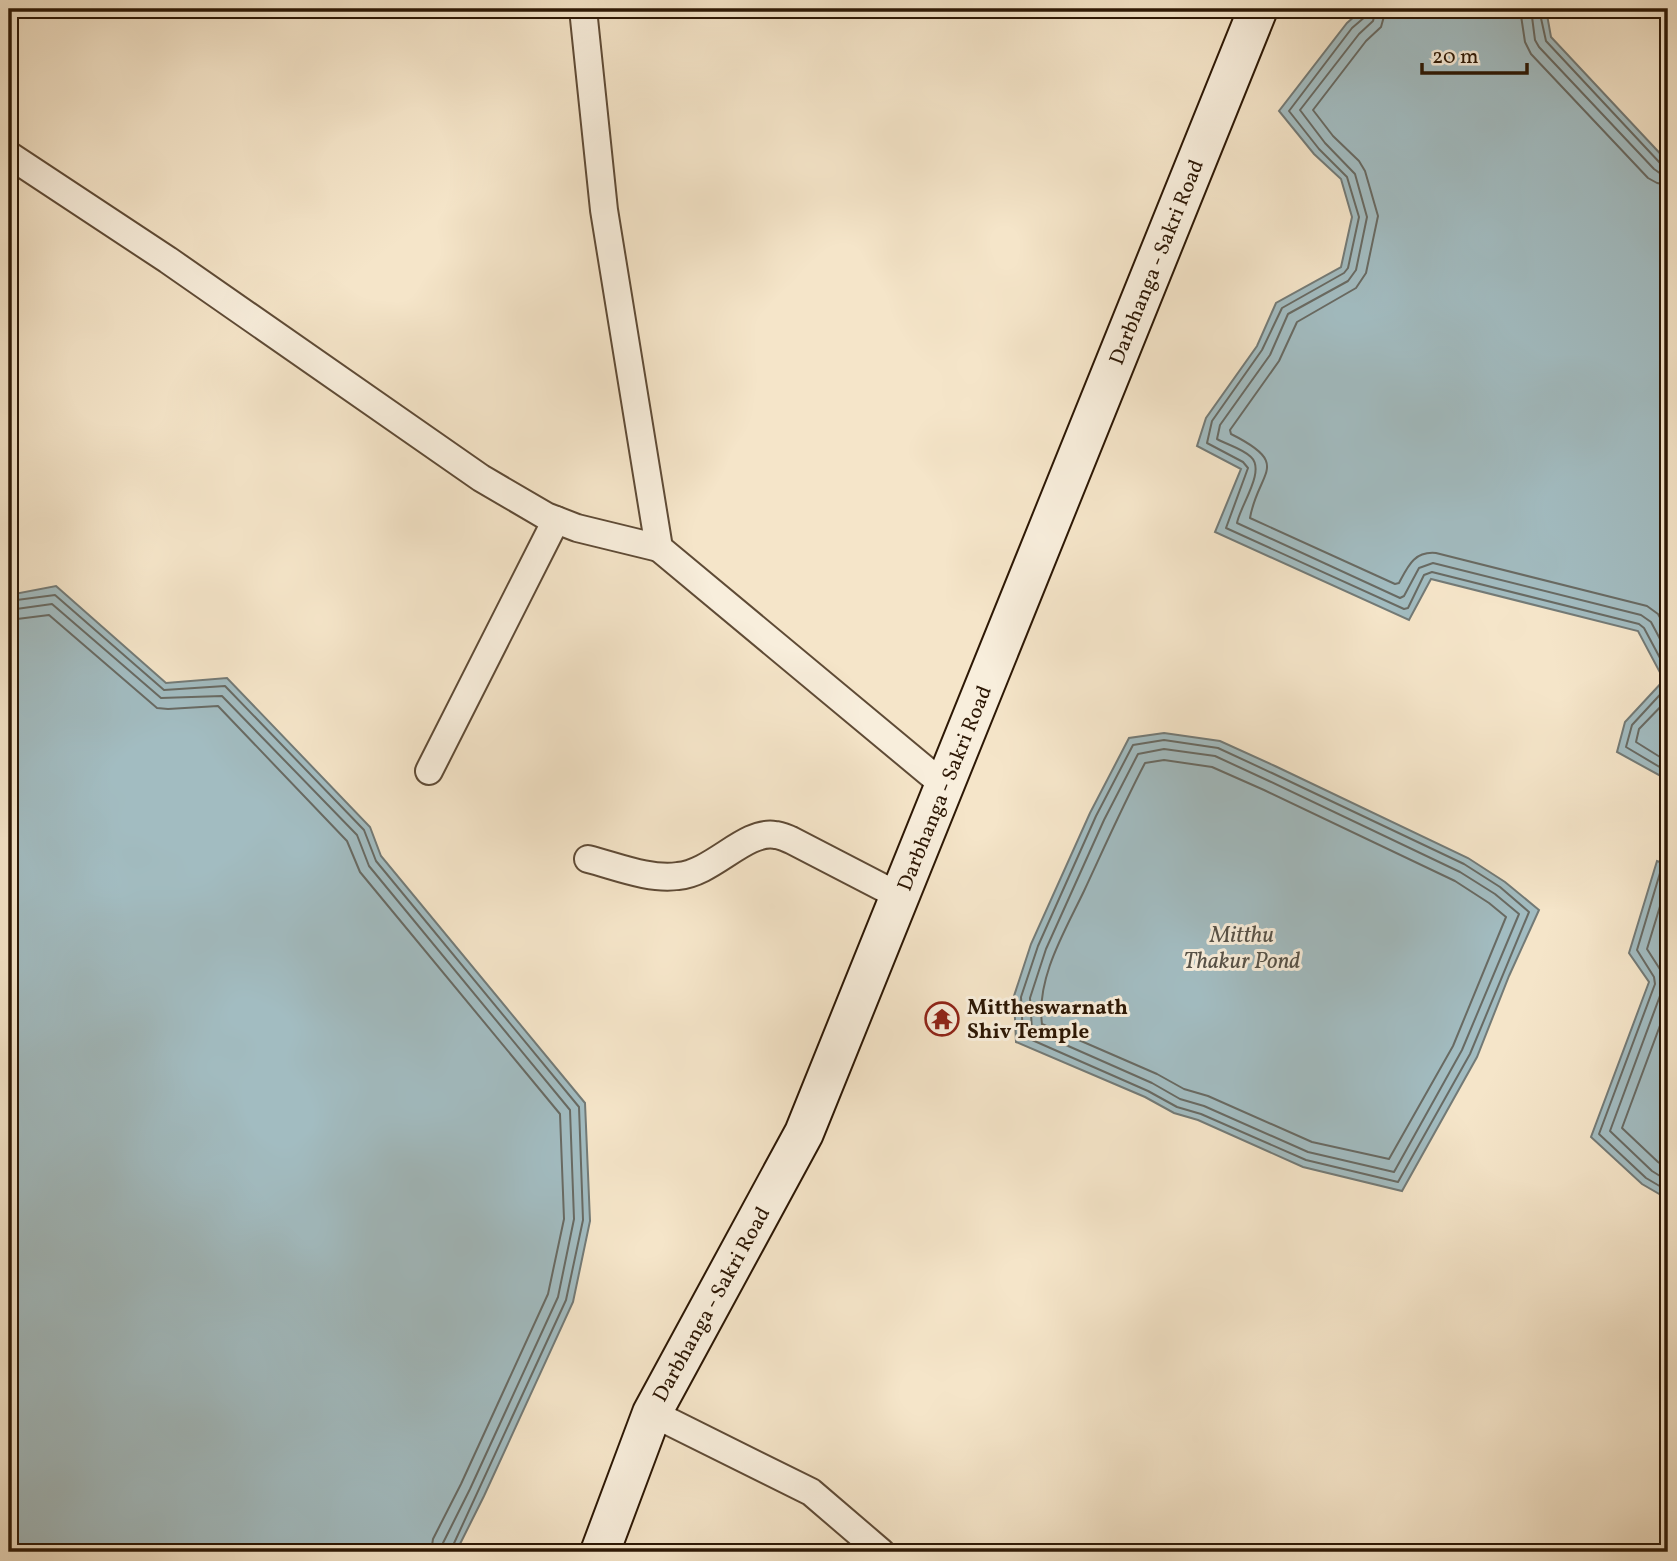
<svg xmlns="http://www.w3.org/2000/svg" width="1677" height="1561" viewBox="0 0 1677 1561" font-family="Vollkorn,serif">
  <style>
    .water { fill: #a2bcc1; stroke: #737a76; stroke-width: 2 }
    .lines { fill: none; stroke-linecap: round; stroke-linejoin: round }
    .shore { stroke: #686a63; stroke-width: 2 }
    .minor-casing { stroke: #5f4b36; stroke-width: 30 }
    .secondary-casing { stroke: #2d1805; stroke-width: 42 }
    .minor { stroke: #f8eedc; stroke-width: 26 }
    .secondary { stroke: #f8eedc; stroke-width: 38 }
    .labels { text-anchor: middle; stroke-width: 6; stroke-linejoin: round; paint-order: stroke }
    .street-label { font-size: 21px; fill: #2d1805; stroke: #f8eedc }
    .poi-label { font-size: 21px; font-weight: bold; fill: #2d1805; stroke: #f8eedc; text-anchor: start }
    .water-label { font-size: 23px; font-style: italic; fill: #565147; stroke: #f8eedc }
  </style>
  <rect width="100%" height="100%" fill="#f5e5c9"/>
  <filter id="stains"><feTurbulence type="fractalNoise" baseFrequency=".00286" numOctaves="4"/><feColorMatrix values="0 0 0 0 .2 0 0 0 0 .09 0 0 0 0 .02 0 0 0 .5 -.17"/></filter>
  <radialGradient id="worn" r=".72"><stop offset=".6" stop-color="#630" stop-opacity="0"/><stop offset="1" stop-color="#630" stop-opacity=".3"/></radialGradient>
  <!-- water -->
  <g class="water">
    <path d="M1363 9H1546L1551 37 1668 162V780L1617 752 1625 722 1664 680 1638 631 1431 579 1409 620 1215 532 1241 469 1197 446 1206 418 1257 346 1276 303 1341 267 1352 217 1341 179 1314 154 1279 111 1347 23Z"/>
    <path d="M56 586 166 683 227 678 370 827 381 856 585 1103 590 1221 573 1302 484 1496 456 1552H9V595Z"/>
    <path d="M1164 733 1220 741 1275 766 1468 858 1505 882 1539 910 1509 976 1477 1057 1402 1191 1303 1167 1198 1120 1174 1113 1145 1097 1016 1042 1014 996 1031 944 1090 813 1129 738Z"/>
    <path d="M1657 861 1668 865V1199L1642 1184 1591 1137 1649 982 1629 953Z"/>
  </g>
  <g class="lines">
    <!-- shore -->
    <g class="shore">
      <path d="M1367 9 1366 16 1352 28 1289 111 1319 149 1347 177 1359 217 1348 268 1344 273 1282 308 1262 350 1212 421 1207 443 1243 462 1248 468 1226 528 1404 609 1408 608 1424 575 1432 572 1639 624 1644 628 1668 673"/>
      <path d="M1376 9 1373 21 1359 34 1300 110 1325 143 1355 174 1367 217 1356 270 1348 281 1288 314 1270 355 1220 425 1217 439C1228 445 1243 449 1251 457 1266 471 1240 506 1237 523L1400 598 1404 596 1419 568 1433 563 1641 615 1651 622 1668 654"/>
      <path d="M1386 9 1381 27 1366 41 1313 110 1333 136 1359 161 1365 171 1378 216 1366 273 1356 288 1297 322 1279 361 1230 430 1231 434C1293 465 1258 471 1250 518L1395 584 1399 583C1408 566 1414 551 1436 553L1647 606 1658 614 1668 632"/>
      <path d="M1520 9 1525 42 1531 54 1648 178 1657 183 1668 185"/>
      <path d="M1531 9 1535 40 1539 47 1654 169 1661 174H1668"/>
      <path d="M1539 9 1546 41 1660 163 1668 166"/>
      <path d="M9 601 55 595 164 690 225 686 364 830 376 861 579 1107 583 1220 566 1300 450 1552"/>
      <path d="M9 610 52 604 161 698 222 696 357 835 369 866 570 1110 574 1219 558 1297 470 1489 443 1543 441 1552"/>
      <path d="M9 620 49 615 157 708 168 709 218 706 347 841 360 872 560 1114 564 1219 548 1294 461 1484 433 1539 431 1552"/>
      <path d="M1668 686 1632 725 1626 747 1668 772"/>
      <path d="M1668 699 1639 729 1636 742 1668 762"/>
      <path d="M1164 740 1218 748 1272 773 1464 864 1500 887 1529 912 1470 1054 1398 1182 1306 1160 1201 1114 1177 1107 1148 1091 1023 1036 1021 997 1038 946 1096 816 1133 745Z"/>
      <path d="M1164 749 1215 756 1269 781 1460 872 1495 894 1519 914 1462 1050 1394 1172 1308 1152 1204 1106 1180 1099 1152 1083 1032 1030 1030 998 1046 949 1104 820 1138 754Z"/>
      <path d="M1164 760 1212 767 1264 790 1455 881 1489 903 1506 917 1453 1046 1389 1159 1312 1142 1208 1096 1184 1089 1157 1074 1042 1024C1036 978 1065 931 1084 891 1104 848 1123 805 1145 763Z"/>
      <path d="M1668 871 1660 873 1637 950 1654 977 1655 984 1599 1134 1646 1178 1668 1191"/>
      <path d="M1668 880 1647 949 1663 974 1664 985 1610 1131 1652 1171 1668 1181"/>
      <path d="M1668 1004 1622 1128 1658 1162 1668 1169"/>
    </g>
    <defs>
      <g id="minor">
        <path d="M583 9 604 210 659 548 945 786"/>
        <path d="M9 155 168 260 481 478 546 516 577 528 659 548"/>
        <path d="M429 771 556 520"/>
        <path d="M588 859C616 866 649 880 678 876 713 873 745 830 775 835 780 835 786 838 791 840L901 897"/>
        <path d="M652 1413 811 1492 881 1552"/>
      </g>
      <path id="secondary" d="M600 1552 652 1413 804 1133 1258 9"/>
    </defs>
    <!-- minor casing -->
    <use href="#minor" class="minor-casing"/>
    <!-- secondary casing -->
    <use href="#secondary" class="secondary-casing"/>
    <!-- minor -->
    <use href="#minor" class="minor"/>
    <!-- secondary -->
    <use href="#secondary" class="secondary"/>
  </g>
  <!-- icons -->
  <defs>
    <symbol id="temple-ring" viewBox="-11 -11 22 22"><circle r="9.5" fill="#f8eedc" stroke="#8f2418" stroke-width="1.5"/><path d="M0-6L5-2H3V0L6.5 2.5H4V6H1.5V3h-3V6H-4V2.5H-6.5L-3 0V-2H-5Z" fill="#8f2418"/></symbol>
  </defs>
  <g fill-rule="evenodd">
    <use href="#temple-ring" x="923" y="1000" width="38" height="38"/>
  </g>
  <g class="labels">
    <!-- street labels -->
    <g class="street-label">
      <text transform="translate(1156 262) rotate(-68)" y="7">Darbhanga - Sakri Road</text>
      <text transform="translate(944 788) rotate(-68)" y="7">Darbhanga - Sakri Road</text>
      <text transform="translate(711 1304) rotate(-61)" y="7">Darbhanga - Sakri Road</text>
    </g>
    <!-- poi labels -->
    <g class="poi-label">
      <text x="967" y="1014">Mittheswarnath<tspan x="967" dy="24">Shiv Temple</tspan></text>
    </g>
    <!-- water labels -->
    <g class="water-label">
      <text x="1242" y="942">Mitthu<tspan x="1242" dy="26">Thakur Pond</tspan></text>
    </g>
  </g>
  <!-- margin -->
  <rect width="1677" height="1561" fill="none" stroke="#f5e5c9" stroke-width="35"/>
  <rect x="10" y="10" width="1656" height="1540" fill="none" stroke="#2d1805" stroke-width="3.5"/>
  <rect x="18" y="18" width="1642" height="1526" fill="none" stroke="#2d1805" stroke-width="2"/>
  <!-- scale -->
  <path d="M1422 63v10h105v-10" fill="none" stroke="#2d1805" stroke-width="3.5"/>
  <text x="1432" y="63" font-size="21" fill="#2d1805" stroke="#f8eedc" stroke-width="5" paint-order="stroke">20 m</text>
  <rect width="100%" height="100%" filter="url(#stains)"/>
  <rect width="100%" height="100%" fill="url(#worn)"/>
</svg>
